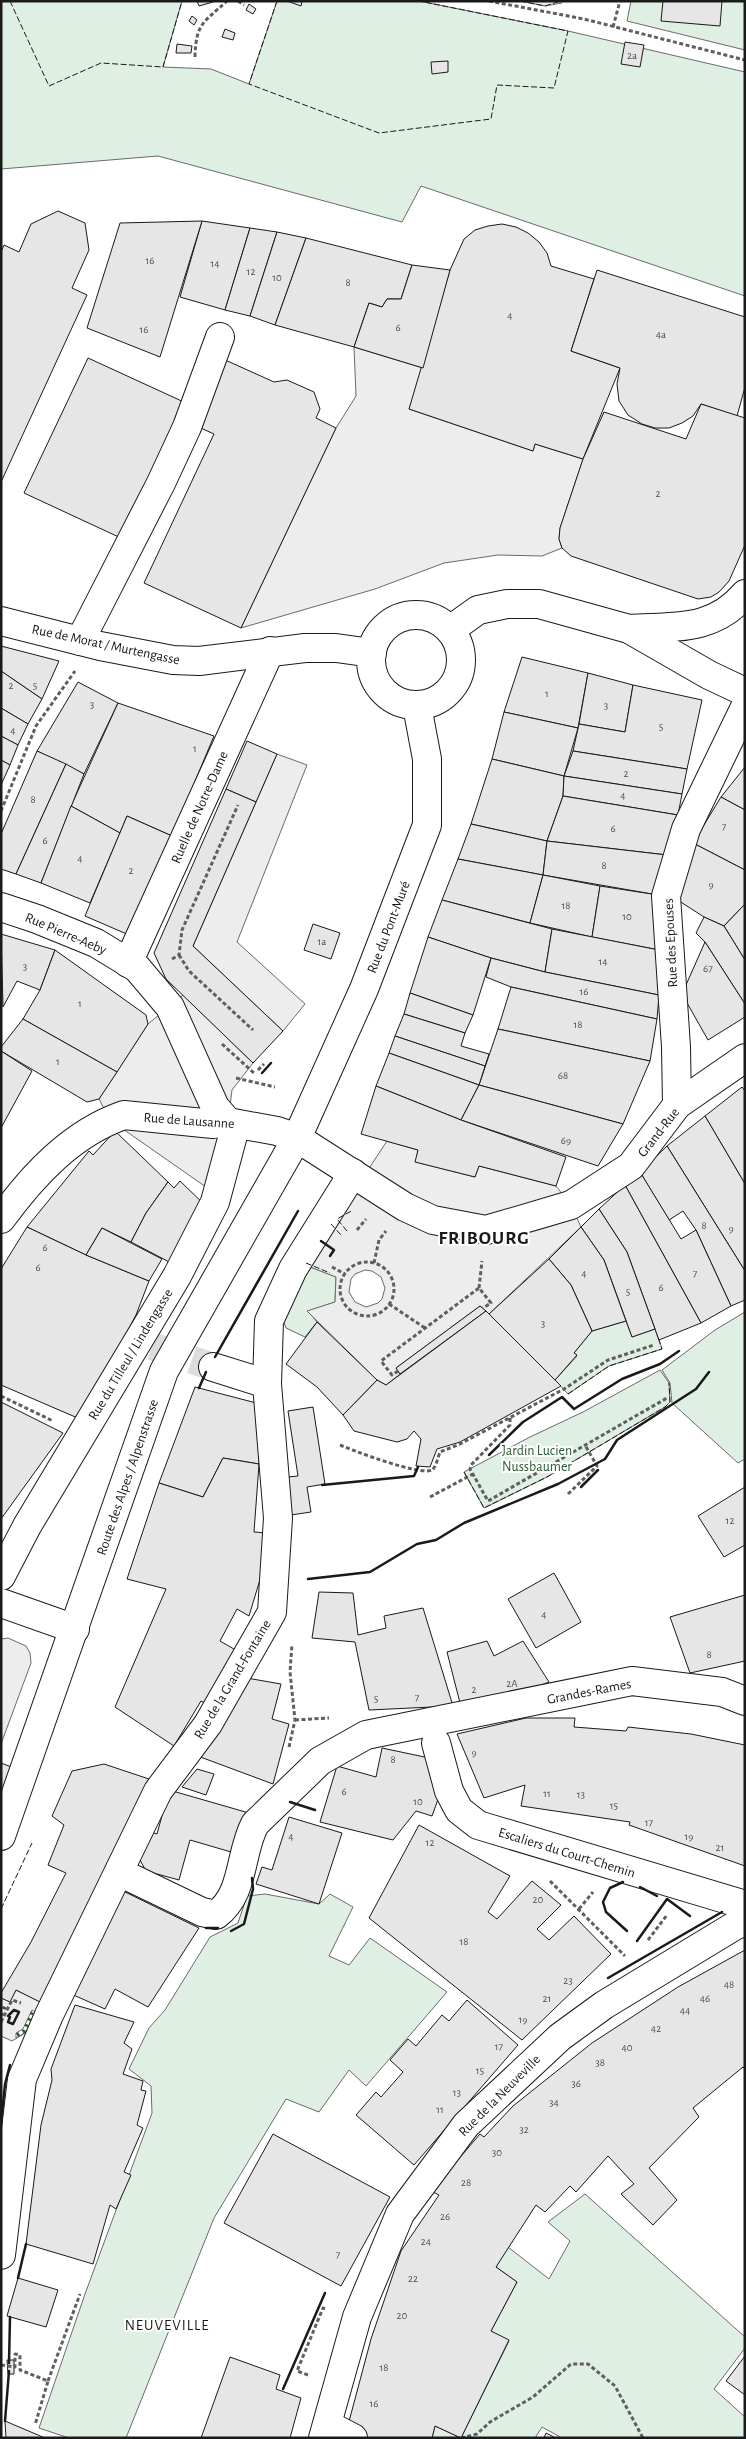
<svg xmlns="http://www.w3.org/2000/svg" width="746" height="2439" viewBox="0 0 746 2439" font-family="'Alegreya Sans',sans-serif">
  <style>
    .green { fill: #e0efe3; stroke: #6a6a6a }
    .parking { fill: #ededed; stroke: #6a6a6a; fill-rule: evenodd }
    .building { fill: #e6e6e6; stroke: #1a1a1a }
    .lines { fill: none; stroke-linecap: round; stroke-linejoin: round }
    .minor-tunnel { stroke: #ddd; stroke-width: 28; stroke-dasharray: 28 14; stroke-linecap: butt }
    .minor-casing { stroke: #1a1a1a; stroke-width: 30 }
    .major-casing { stroke: #1a1a1a; stroke-width: 30 }
    .path { stroke: #5f5f5f; stroke-width: 3; stroke-dasharray: 4 2.5; stroke-linecap: butt }
    .minor { stroke: #fff; stroke-width: 28 }
    .major { stroke: #fff; stroke-width: 28 }
    .hedge { stroke: #2b5a34; stroke-width: 4; stroke-dasharray: 2.5 4; stroke-linecap: butt }
    .fence { stroke: #1a1a1a; stroke-width: 1; stroke-dasharray: 6 2.5; stroke-linecap: butt }
    .wall { stroke: #1a1a1a; stroke-width: 2.5 }
    .labels { text-anchor: middle; stroke-width: 4; stroke-linejoin: round; paint-order: stroke }
    .number-label { font-size: 11px; fill: #4d4d4d }
    .street-label { font-size: 14px; fill: #1a1a1a; stroke: #fff }
    .park-label { font-size: 14px; fill: #2b5a34; stroke: #fff }
    .neighbourhood-label { font-size: 15px; letter-spacing: 1px; fill: #1a1a1a; stroke: #fff }
    .district-label { font-size: 19px; font-weight: bold; letter-spacing: 1px; fill: #1a1a1a; stroke: #fff }
  </style>
  <rect width="100%" height="100%" fill="#fff"/>
  <!-- green -->
  <g class="green">
    <path d="M1 1H182L163 67 211 69 249 84 277 1H419L568 31 745 72V296L421 186 402 222 158 156 1 169Z"/>
    <path d="M520 1H561L562 3 545 6Z"/>
    <path d="M631 1H745V50L627 21Z"/>
    <path d="M305 1265 336 1277 335 1302 308 1311 317 1322 305 1337 286 1328 282 1317Z"/>
    <path d="M745 1312V1459L738 1463 672 1403 670 1383 662 1370 715 1330Z"/>
    <path d="M626 1321 632 1337 655 1329 662 1349 609 1366 568 1394 555 1380 577 1356 574 1353 592 1331Z"/>
    <path d="M660 1370 669 1383 670 1402 665 1407 547 1477 484 1508 464 1472 530 1437 583 1412Z"/>
    <path d="M265 1894 319 1904 330 1894 353 1907 329 1956 349 1965 370 1938 447 1992 366 2086 349 2070 319 2112 286 2099 214 2218 126 2438H69L39 2428 85 2294 152 2113 151 2086 129 2069 149 2028 165 2010 210 1937 238 1923 247 1896Z"/>
    <path d="M585 2194 745 2337V2348L714 2389 745 2417V2438H562L542 2427 535 2438H432L435 2426 461 2438 509 2341 491 2331 517 2282 496 2267 508 2247 549 2279 570 2241 548 2222Z"/>
  </g>
  <!-- parking -->
  <g class="parking">
    <path d="M354 347 423 368 409 409 533 451 535 444 583 459 560 528 559 539 562 548 542 556 498 555 444 563 375 589 241 628 336 428 356 396Z"/>
    <path d="M277 754 307 765 237 942 305 1004 283 1031 193 946Z"/>
    <path d="M183 995 253 1063 232 1090 228 1122 206 1187 110 1120 99 1099 148 1024Z"/>
    <path d="M387 1141 418 1150 416 1162 475 1177 479 1166 556 1186 571 1205 581 1227 489 1314 480 1306 396 1368 400 1374 386 1385 377 1380 307 1311 335 1302 336 1277 305 1265ZM365 1270 372 1271 381 1277 385 1288 382 1299 378 1303 366 1307 355 1302 349 1292 351 1279 355 1274Z"/>
    <path d="M8 1638 26 1646 30 1653 31 1663 1 1744V1639Z"/>
    <path d="M16 1990 45 2004 30 2034 27 2032 12 2041 1 2036V1998L10 2001ZM32 2010 35 2012 26 2032 16 2038V2033L23 2029Z"/>
  </g>
  <!-- building -->
  <g class="building">
    <path d="M197 1H212L213 2 199 6Z"/>
    <path d="M287 1H302L301 6Z"/>
    <path d="M663 1H722L720 26 661 21Z"/>
    <path d="M249 4 256 9 253 14 246 10Z"/>
    <path d="M192 16 197 20 194 25 189 21Z"/>
    <path d="M225 29 235 33 233 40 222 37Z"/>
    <path d="M625 42 644 45 640 67 621 64Z"/>
    <path d="M177 44 192 46 191 53H176Z"/>
    <path d="M448 61V72L432 74 431 62Z"/>
    <path d="M58 211 85 223 89 250 72 288 87 295 1 482V252L4 245 19 252 31 224Z"/>
    <path d="M202 221 250 228 225 310 180 297Z"/>
    <path d="M202 221 160 357 87 328 120 223Z"/>
    <path d="M502 224 516 227 528 233 539 242 547 253 551 266 594 279 571 351 620 368 583 459 535 444 533 451 409 409 450 270 464 239 475 230 488 226Z"/>
    <path d="M250 228 277 232 250 316 225 310Z"/>
    <path d="M277 232 306 238 275 325 250 316Z"/>
    <path d="M306 238 412 265 401 299H387L382 307 369 303 354 347 275 325Z"/>
    <path d="M412 265 450 270 423 368 354 347 369 303 382 307 387 299H401Z"/>
    <path d="M597 270 745 317V387L737 416 701 404 693 416 682 423 669 428H655L642 424 628 415 619 401 617 384 620 368 571 351Z"/>
    <path d="M88 358 186 403 123 539 24 493Z"/>
    <path d="M223 359 274 382 287 380 314 392 320 409 316 418 336 428 241 628 144 583 214 434 192 424Z"/>
    <path d="M701 404 745 418V545L729 581 719 592 711 597 698 599 571 556 562 548 559 539 560 528 583 459 604 412 686 439Z"/>
    <path d="M1 646 59 661 42 699 1 671Z"/>
    <path d="M522 657 588 673 578 728 504 712Z"/>
    <path d="M1 671 42 699 28 724 1 708Z"/>
    <path d="M588 673 633 685 625 732 579 724Z"/>
    <path d="M78 682 118 703 84 774 37 751Z"/>
    <path d="M633 685 702 700 687 769 573 751 579 724 625 732Z"/>
    <path d="M118 703 214 736 172 836 127 816 120 833 71 806Z"/>
    <path d="M1 708 28 724 18 745 1 736Z"/>
    <path d="M504 712 578 728 564 776 492 759Z"/>
    <path d="M1 736 18 745 10 765 1 760Z"/>
    <path d="M247 741 277 754 256 802 226 789Z"/>
    <path d="M37 751 66 764 16 874 1 869V834Z"/>
    <path d="M573 751 687 769 682 794 564 776Z"/>
    <path d="M492 759 564 776 563 796 547 841 471 824Z"/>
    <path d="M1 760 10 765 1 785Z"/>
    <path d="M66 764 84 774 41 883 16 874Z"/>
    <path d="M745 767V810L721 797Z"/>
    <path d="M564 776 682 794 678 815 563 796Z"/>
    <path d="M226 789 256 802 193 946 283 1031 253 1063 166 979 154 953Z"/>
    <path d="M563 796 678 815 667 855 547 841Z"/>
    <path d="M721 797 745 810V870L693 843Z"/>
    <path d="M71 806 120 833 90 903 41 883Z"/>
    <path d="M127 816 172 836 129 935 85 916Z"/>
    <path d="M471 824 547 841 543 875 458 859Z"/>
    <path d="M547 841 667 855 658 895 543 875Z"/>
    <path d="M693 843 745 870V904L724 926 704 917 673 897Z"/>
    <path d="M458 859 543 875 530 923 442 900Z"/>
    <path d="M543 875 600 886 592 937 530 923Z"/>
    <path d="M600 886 658 895 659 950 592 937Z"/>
    <path d="M442 900 552 929 545 972 491 958 428 937Z"/>
    <path d="M745 904V960L724 926Z"/>
    <path d="M704 917 724 926 745 960V1004L705 942 696 933Z"/>
    <path d="M313 924 340 933 331 959 304 950Z"/>
    <path d="M552 929 659 950V995L545 972Z"/>
    <path d="M1 934 55 950 40 990 17 981 3 1007Z"/>
    <path d="M428 937 491 958 473 1015 410 993Z"/>
    <path d="M705 942 745 1004V1017L708 1040 682 994Z"/>
    <path d="M55 950 146 1015 148 1024 117 1072 23 1019 40 990Z"/>
    <path d="M491 958 545 972 659 995 657 1019 511 987 486 977Z"/>
    <path d="M511 987 657 1019 650 1061 498 1029Z"/>
    <path d="M410 993 473 1015 465 1033 404 1014Z"/>
    <path d="M404 1014 465 1033 461 1046 489 1054 485 1066 395 1036Z"/>
    <path d="M23 1019 117 1072 99 1099 87 1102 1 1051V1047Z"/>
    <path d="M498 1029 650 1061 623 1124 479 1085Z"/>
    <path d="M395 1036 485 1066 479 1085 389 1053Z"/>
    <path d="M1 1051 32 1071 1 1128Z"/>
    <path d="M389 1053 479 1085 461 1120 376 1086Z"/>
    <path d="M479 1085 623 1124 598 1166 461 1120Z"/>
    <path d="M376 1086 461 1120 566 1157 556 1186 479 1166 475 1177 415 1162 418 1150 361 1134Z"/>
    <path d="M742 1087 745 1091V1184L705 1116Z"/>
    <path d="M705 1116 745 1184V1271L667 1146Z"/>
    <path d="M115 1131 168 1182 146 1213 131 1242 102 1228 86 1255 27 1227 89 1151 93 1155Z"/>
    <path d="M667 1146 745 1271V1300L731 1306 696 1230 683 1211 669 1220 640 1172Z"/>
    <path d="M640 1172 681 1239 696 1230 731 1306 701 1323 625 1185Z"/>
    <path d="M180 1181 209 1209 175 1265 131 1242 146 1213 168 1182 174 1188Z"/>
    <path d="M625 1185 701 1323 659 1340 627 1252 599 1209Z"/>
    <path d="M599 1209 627 1252 655 1329 632 1337 604 1260 581 1227Z"/>
    <path d="M27 1227 86 1255 149 1281 136 1315 80 1419 1 1385V1269Z"/>
    <path d="M581 1227 604 1260 626 1321 592 1331 571 1285 549 1259Z"/>
    <path d="M102 1228 162 1259 149 1281 86 1255Z"/>
    <path d="M549 1259 571 1285 592 1331 574 1353 577 1355 555 1380 489 1314Z"/>
    <path d="M480 1306 486 1311 400 1374 396 1368Z"/>
    <path d="M486 1311 561 1386 460 1442 437 1449 430 1467 416 1466 421 1439 414 1431 407 1439 397 1442 354 1431 343 1415 377 1380 386 1385Z"/>
    <path d="M317 1322 377 1380 343 1415 317 1387 286 1364Z"/>
    <path d="M195 1387 264 1405 259 1464 223 1458 203 1497 159 1483Z"/>
    <path d="M1 1402 63 1433 1 1519Z"/>
    <path d="M313 1407 325 1484 307 1487 311 1512 284 1516 278 1478 298 1476 288 1411Z"/>
    <path d="M223 1458 259 1464 254 1532 269 1533 262 1573 249 1616 237 1609 220 1641 241 1653 210 1706 201 1701 174 1746 115 1707 166 1589 127 1579 159 1483 203 1497Z"/>
    <path d="M745 1487V1545L724 1557 698 1516Z"/>
    <path d="M554 1573 581 1622 536 1648 508 1599Z"/>
    <path d="M319 1592 353 1593 358 1635 386 1628 384 1616 423 1608 453 1706 369 1710 355 1642 312 1638Z"/>
    <path d="M745 1595V1661L690 1673 670 1617Z"/>
    <path d="M487 1641 494 1656 523 1641 549 1682 507 1699 460 1703 447 1652Z"/>
    <path d="M241 1677 281 1684 272 1719 289 1724 273 1784 195 1755Z"/>
    <path d="M526 1718H575L574 1727 626 1731 628 1727 691 1734 745 1745V1866L629 1825 630 1822 521 1806 525 1785 484 1798 457 1734Z"/>
    <path d="M382 1748 434 1759 441 1791 432 1816 416 1811 393 1840 320 1822 337 1766 376 1777Z"/>
    <path d="M1 1763 14 1768 1 1799Z"/>
    <path d="M104 1764 149 1779 143 1796 40 2002 16 1990 10 2002 1 1998V1993L31 1942 66 1873 48 1865 64 1825 52 1816 72 1771Z"/>
    <path d="M197 1769 214 1774 206 1795 182 1787Z"/>
    <path d="M169 1790 249 1813 238 1854 190 1840 179 1880 146 1871 140 1860 149 1831 157 1834Z"/>
    <path d="M289 1817 342 1833 319 1904 256 1884 262 1867 272 1870Z"/>
    <path d="M419 1825 510 1876 488 1912 497 1919 532 1881 561 1905 537 1929 549 1940 574 1916 611 1954 522 2040 369 1918Z"/>
    <path d="M121 1890 199 1928 148 2007 115 1989 105 2009 69 1993Z"/>
    <path d="M745 1950V2069L743 2067 693 2108 699 2117 649 2168 677 2200 653 2225 621 2194 634 2184 608 2156 576 2192 570 2186 545 2212 536 2205 496 2267 517 2282 491 2331 509 2340 461 2438 435 2426 432 2438H367L347 2429 371 2339 401 2251 439 2195 431 2191 480 2134 484 2137 513 2106 592 2043 678 1987Z"/>
    <path d="M467 2000 518 2045 414 2165 356 2115 376 2092 381 2097 403 2072 390 2060 408 2039 416 2046 442 2015 449 2021Z"/>
    <path d="M75 2005 134 2022 124 2043 132 2049 123 2074 143 2081 141 2090 146 2091 137 2125 143 2128 124 2172 131 2175 116 2209 110 2205 93 2264 26 2244 41 2125 52 2080 51 2069Z"/>
    <path d="M273 2134 390 2197 341 2286 224 2223Z"/>
    <path d="M18 2278 58 2290 46 2327 7 2316Z"/>
    <path d="M745 2356V2395L726 2381Z"/>
    <path d="M230 2357 280 2375 276 2389 301 2398 290 2438H201Z"/>
    <path d="M7 2360H14V2374H8Z"/>
    <path d="M5 2421 45 2438H6Z"/>
    <path d="M546 2433 556 2438H544Z"/>
  </g>
  <g class="lines">
    <!-- minor-tunnel -->
    <path class="minor-tunnel" d="M152 1346 213 1367"/>
    <defs>
      <g id="minor">
        <path d="M629 629C674 626 713 632 745 594"/>
        <path d="M450 630 478 610 507 604H539L629 629 709 675 745 692"/>
        <path d="M80 641 161 483 187 427 220 337"/>
        <path d="M1 907 37 919 96 943 137 968 170 1007 215 1107 228 1122"/>
        <path d="M128 963 270 651"/>
        <path d="M677 1105 676 1047 666 896 686 829 745 707"/>
        <path d="M1 1219C33 1175 72 1133 124 1115L213 1124 228 1122 277 1131 297 1138 405 1207 433 1220 486 1230 571 1205 631 1166 677 1105 745 1058"/>
        <path d="M213 1367 267 1384"/>
        <path d="M1 1576 27 1526 177 1276 215 1202 236 1124"/>
        <path d="M1 1603 75 1629"/>
        <path d="M436 1743 449 1791 459 1810 478 1825 742 1904 745 1908"/>
        <path d="M119 1872 202 1912 216 1915C245 1894 239 1854 255 1824L320 1761 366 1735 632 1681 722 1692 745 1701"/>
        <path d="M1 2255 22 2079 49 2015 158 1791 208 1724 272 1612 278 1518 267 1384 269 1321 293 1269 353 1173"/>
        <path d="M328 2425 353 2438"/>
        <path d="M323 2438 357 2317 400 2214 466 2125 560 2037 604 2005 736 1925 745 1922"/>
      </g>
      <g id="major">
        <circle cx="416" cy="660" r="45"/>
        <path d="M1 621 100 646 173 660 199 661 305 648H336L372 653"/>
        <path d="M1 1836 164 1371 297 1138 364 989 427 825V759L417 706"/>
      </g>
    </defs>
    <!-- minor casing -->
    <use href="#minor" class="minor-casing"/>
    <!-- major casing -->
    <use href="#major" class="major-casing"/>
    <!-- path -->
    <g class="path">
      <path d="M238 1 244 5"/>
      <path d="M489 1 584 19 745 60"/>
      <path d="M613 27 620 1"/>
      <path d="M195 57C196 23 203 23 227 1"/>
      <path d="M1 811 36 726 75 671"/>
      <path d="M179 955 189 971 253 1030"/>
      <path d="M172 959 179 955 182 930 238 805"/>
      <path d="M222 1044 255 1074"/>
      <path d="M258 1070 264 1064"/>
      <path d="M236 1078 275 1087"/>
      <path d="M357 1230 366 1219"/>
      <circle cx="367" cy="1289" r="27"/>
      <path d="M374 1263 379 1240 386 1231"/>
      <path d="M332 1267 345 1274"/>
      <path d="M479 1288 482 1261"/>
      <path d="M389 1304 425 1328"/>
      <path d="M398 1371 392 1375 381 1361 479 1288 491 1303 483 1308"/>
      <path d="M1 1396 53 1421"/>
      <path d="M510 1418V1425L471 1465 470 1469 488 1501 667 1398"/>
      <path d="M340 1445C354 1451 420 1476 432 1470 436 1467 438 1457 440 1452L460 1444 564 1389 608 1360 654 1345"/>
      <path d="M568 1494 597 1466 585 1445"/>
      <path d="M430 1497 473 1474"/>
      <path d="M295 1720 329 1718"/>
      <path d="M289 1747 295 1720 290 1672 292 1644"/>
      <path d="M550 1881 625 1956"/>
      <path d="M579 1909 593 1892"/>
      <path d="M648 1940 667 1915"/>
      <path d="M1 2022 12 2000 21 2003"/>
      <path d="M1 2365 15 2367V2354L20 2355V2370L48 2381 35 2425"/>
      <path d="M308 2375 297 2371 323 2308 327 2309"/>
      <path d="M48 2381 80 2294"/>
      <path d="M461 2438 477 2434 490 2422 533 2397 571 2364H588L615 2386 643 2438"/>
    </g>
    <!-- minor -->
    <use href="#minor" class="minor"/>
    <!-- major -->
    <use href="#major" class="major"/>
    <!-- hedge -->
    <g class="hedge">
      <path d="M1 2015 5 2006"/>
      <path d="M17 2035 24 2031 33 2012"/>
    </g>
    <!-- fence -->
    <g class="fence">
      <path d="M10 1 49 86 101 63 163 67 182 1"/>
      <path d="M277 1 249 84 379 133 491 119 497 85 554 88 568 31 419 1"/>
      <path d="M520 1 545 6 561 1"/>
      <path d="M331 1224 341 1235"/>
      <path d="M347 1231 337 1219 353 1210"/>
      <path d="M306 1263 330 1273"/>
      <path d="M568 1394 609 1366 662 1349 659 1340"/>
      <path d="M464 1472 484 1508 547 1477 665 1407 670 1402 669 1383"/>
      <path d="M1 1909 32 1843"/>
    </g>
    <!-- wall -->
    <g class="wall">
      <path d="M262 1073 271 1063"/>
      <path d="M321 1241 334 1250 330 1256"/>
      <path d="M215 1357 298 1211"/>
      <path d="M199 1388 206 1372"/>
      <path d="M489 1455 523 1422 562 1397 574 1409 622 1379 660 1364 679 1351"/>
      <path d="M322 1485 414 1476 418 1467"/>
      <path d="M581 1487 598 1470"/>
      <path d="M308 1579 370 1572 417 1544 436 1540 464 1523 558 1484 605 1459 617 1440 696 1389 709 1372"/>
      <path d="M290 1802 315 1810"/>
      <path d="M623 1882 610 1888 603 1902 606 1912 627 1931"/>
      <path d="M640 1887 657 1896"/>
      <path d="M206 1928H218"/>
      <path d="M231 1931 244 1924 253 1889 252 1878"/>
      <path d="M637 1941 667 1899 690 1916"/>
      <path d="M608 1978 722 1912"/>
      <path d="M14 2010 19 2012 13 2024 8 2022 10 2017 8 2016Z"/>
      <path d="M1 2124 5 2084 10 2065"/>
      <path d="M18 2278 26 2244"/>
      <path d="M9 2363 10 2317"/>
      <path d="M283 2389 325 2293"/>
      <path d="M5 2421 9 2371"/>
    </g>
  </g>
  <g class="labels">
    <!-- number labels -->
    <g class="number-label">
      <text x="632" y="59">2a</text>
      <text x="150" y="264">16</text>
      <text x="215" y="267">14</text>
      <text x="251" y="275">12</text>
      <text x="277" y="281">10</text>
      <text x="348" y="286">8</text>
      <text x="510" y="319">4</text>
      <text x="398" y="331">6</text>
      <text x="144" y="333">16</text>
      <text x="661" y="338">4a</text>
      <text x="658" y="497">2</text>
      <text x="11" y="689">2</text>
      <text x="35" y="689">5</text>
      <text x="547" y="697">1</text>
      <text x="92" y="708">3</text>
      <text x="606" y="709">3</text>
      <text x="661" y="730">5</text>
      <text x="13" y="734">4</text>
      <text x="195" y="752">1</text>
      <text x="626" y="777">2</text>
      <text x="623" y="799">4</text>
      <text x="33" y="803">8</text>
      <text x="724" y="830">7</text>
      <text x="613" y="832">6</text>
      <text x="45" y="844">6</text>
      <text x="80" y="862">4</text>
      <text x="604" y="869">8</text>
      <text x="131" y="874">2</text>
      <text x="711" y="888">9</text>
      <text x="566" y="909">18</text>
      <text x="627" y="920">10</text>
      <text x="322" y="945">1a</text>
      <text x="603" y="965">14</text>
      <text x="25" y="970">3</text>
      <text x="708" y="972">67</text>
      <text x="584" y="995">16</text>
      <text x="80" y="1007">1</text>
      <text x="578" y="1028">18</text>
      <text x="58" y="1065">1</text>
      <text x="563" y="1079">68</text>
      <text x="566" y="1144">69</text>
      <text x="704" y="1229">8</text>
      <text x="731" y="1232">9</text>
      <text x="45" y="1251">6</text>
      <text x="38" y="1271">6</text>
      <text x="584" y="1277">4</text>
      <text x="695" y="1277">7</text>
      <text x="661" y="1291">6</text>
      <text x="628" y="1295">5</text>
      <text x="543" y="1327">3</text>
      <text x="730" y="1524">12</text>
      <text x="544" y="1618">4</text>
      <text x="709" y="1658">8</text>
      <text x="512" y="1687">2A</text>
      <text x="474" y="1693">2</text>
      <text x="417" y="1701">7</text>
      <text x="376" y="1702">5</text>
      <text x="474" y="1756">9</text>
      <text x="393" y="1763">8</text>
      <text x="344" y="1795">6</text>
      <text x="547" y="1797">11</text>
      <text x="581" y="1798">13</text>
      <text x="418" y="1805">10</text>
      <text x="614" y="1809">15</text>
      <text x="649" y="1826">17</text>
      <text x="291" y="1840">4</text>
      <text x="689" y="1840">19</text>
      <text x="430" y="1846">12</text>
      <text x="720" y="1851">21</text>
      <text x="538" y="1903">20</text>
      <text x="464" y="1945">18</text>
      <text x="568" y="1984">23</text>
      <text x="729" y="1988">48</text>
      <text x="547" y="2002">21</text>
      <text x="705" y="2002">46</text>
      <text x="685" y="2014">44</text>
      <text x="523" y="2023">19</text>
      <text x="656" y="2032">42</text>
      <text x="499" y="2050">17</text>
      <text x="627" y="2051">40</text>
      <text x="600" y="2066">38</text>
      <text x="480" y="2074">15</text>
      <text x="576" y="2087">36</text>
      <text x="457" y="2096">13</text>
      <text x="554" y="2106">34</text>
      <text x="440" y="2113">11</text>
      <text x="524" y="2133">32</text>
      <text x="497" y="2156">30</text>
      <text x="466" y="2186">28</text>
      <text x="445" y="2220">26</text>
      <text x="426" y="2245">24</text>
      <text x="338" y="2258">7</text>
      <text x="413" y="2282">22</text>
      <text x="402" y="2319">20</text>
      <text x="384" y="2371">18</text>
      <text x="374" y="2407">16</text>
    </g>
    <!-- street labels -->
    <g class="street-label">
      <text transform="translate(106 644) rotate(12)" y="5">Rue de Morat / Murtengasse</text>
      <text transform="translate(199 807) rotate(-66)" y="5">Ruelle de Notre-Dame</text>
      <text transform="translate(388 927) rotate(-69)" y="5">Rue du Pont-Muré</text>
      <text transform="translate(66 933) rotate(23)" y="5">Rue Pierre-Aeby</text>
      <text transform="translate(670 943) rotate(-93)" y="5">Rue des Epouses</text>
      <text transform="translate(189 1120) rotate(4)" y="5">Rue de Lausanne</text>
      <text transform="translate(658 1132) rotate(-52)" y="5">Grand-Rue</text>
      <text transform="translate(130 1354) rotate(-59)" y="5">Rue du Tilleul / Lindengasse</text>
      <text transform="translate(127 1477) rotate(-71)" y="5">Route des Alpes / Alpenstrasse</text>
      <text transform="translate(232 1679) rotate(-59)" y="5">Rue de la Grand-Fontaine</text>
      <text transform="translate(589 1691) rotate(-11)" y="5">Grandes-Rames</text>
      <text transform="translate(567 1852) rotate(17)" y="5">Escaliers du Court-Chemin</text>
      <text transform="translate(499 2095) rotate(-45)" y="5">Rue de la Neuveville</text>
    </g>
    <!-- park labels -->
    <g class="park-label">
      <text x="537" y="1455">Jardin Lucien<tspan x="537" dy="16">Nussbaumer</tspan></text>
    </g>
    <!-- neighbourhood labels -->
    <g class="neighbourhood-label">
      <text x="167" y="2330">NEUVEVILLE</text>
    </g>
    <!-- district labels -->
    <g class="district-label">
      <text x="484" y="1244">FRIBOURG</text>
    </g>
  </g>
  <!-- border -->
  <rect width="746" height="2439" fill="none" stroke="#1a1a1a" stroke-width="5"/>
</svg>
